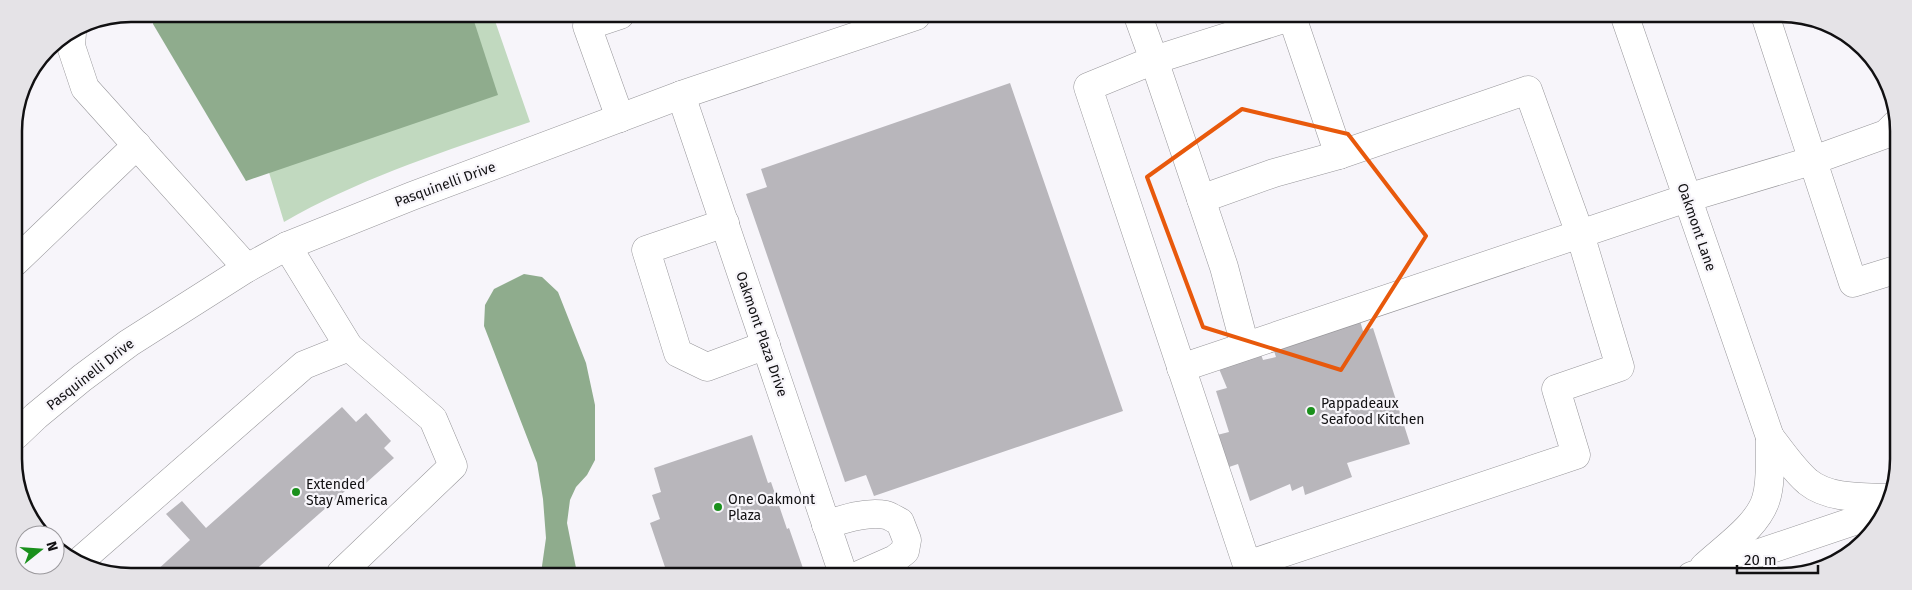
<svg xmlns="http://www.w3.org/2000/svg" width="1912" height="590" viewBox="0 0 1912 590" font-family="'Fira Sans',sans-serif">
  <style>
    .green { fill: #c1d9bf }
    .water { fill: #8fac8d }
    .building { fill: #b8b6bb }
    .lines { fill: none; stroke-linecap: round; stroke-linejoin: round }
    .minor-casing { stroke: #97969a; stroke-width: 29 }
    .highway-casing { stroke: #97969a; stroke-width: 29 }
    .minor { stroke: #fff; stroke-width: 28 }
    .highway { stroke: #fff; stroke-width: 28 }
    .marked { fill: none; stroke: #e8590c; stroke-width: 4; stroke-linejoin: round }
    .poi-dot { fill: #1a901c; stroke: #f7f5fa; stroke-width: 2 }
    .labels { text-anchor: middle; stroke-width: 4.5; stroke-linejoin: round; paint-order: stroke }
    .street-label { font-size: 14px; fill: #111012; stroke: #f7f5fa }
    .poi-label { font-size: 14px; fill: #111012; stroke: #f7f5fa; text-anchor: start }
    .rim { fill: none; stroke: #111012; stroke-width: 2.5 }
  </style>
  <rect width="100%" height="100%" fill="#f7f5fa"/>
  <!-- green -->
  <path class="green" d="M221 14 493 15 530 122C446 151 361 178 284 222Z"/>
  <!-- water -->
  <g class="water">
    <path d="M154 14 472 15 498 95 246 181 153 24Z"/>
    <path d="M524 274 542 277 558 292 586 363 595 405V460L587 475 576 487 570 500 567 523 577 573H541L546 538 543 499 537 463 484 326 485 305 494 289Z"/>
  </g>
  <!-- building -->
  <g class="building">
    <path d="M1010 83 1123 411 874 496 866 475 845 482 746 194 767 187 761 169Z"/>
    <path d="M1358 314 1363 331 1373 328 1410 444 1347 463 1352 477 1305 495 1303 486 1292 491 1290 484 1250 501 1238 464 1226 468 1217 435 1229 432 1216 391 1227 388 1217 364 1258 346 1263 360 1276 357 1273 348Z"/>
    <path d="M342 407 356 422 366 413 391 441 384 448 394 458 366 483 361 477 252 573 155 572 190 540 166 514 182 501 206 528Z"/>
    <path d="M752 435 768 483 771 482 787 529 789 528 805 574 667 573 650 523 660 519 652 495 661 492 654 468Z"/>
  </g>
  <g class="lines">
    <defs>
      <g id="minor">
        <path d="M620 15 587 26 620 118"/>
        <path d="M1138 16 1154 60 1088 87 1247 565 1576 455 1556 389 1620 367 1580 234 1528 90 1339 155 1274 173 1201 199"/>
        <path d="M1292 17 1339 155"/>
        <path d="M1625 17 1770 437"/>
        <path d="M1766 18 1853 283 1895 270"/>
        <path d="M72 33 71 46 85 88 247 268"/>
        <path d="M681 95 843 574"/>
        <path d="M725 223 646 250 678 353 707 367 766 345"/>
        <path d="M287 246 349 347 433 419 453 466 341 573"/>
        <path d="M15 262 137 145"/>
        <path d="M1245 346 1224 267 1154 60 1290 17"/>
        <path d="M1181 368 1687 198 1811 161 1886 134 1896 124"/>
        <path d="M16 435 36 416 82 378 129 343 247 268 287 246 412 196 681 95 916 16"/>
        <path d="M826 525C843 519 867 511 886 515 890 516 896 520 900 522L907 540 905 551 895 559 861 574"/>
        <path d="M81 560 304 365 349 347"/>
      </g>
      <g id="highway">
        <path d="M1770 437C1782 452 1793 469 1808 482 1829 499 1862 497 1888 498"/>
        <path d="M1704 567C1724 548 1758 526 1766 499 1772 480 1769 457 1770 437"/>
        <path d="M1691 576 1878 513"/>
      </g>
    </defs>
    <!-- minor casing -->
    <use href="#minor" class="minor-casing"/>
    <!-- highway casing -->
    <use href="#highway" class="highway-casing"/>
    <!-- minor -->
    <use href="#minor" class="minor"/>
    <!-- highway -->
    <use href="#highway" class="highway"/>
  </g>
  <!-- marked area -->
  <path class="marked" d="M1242 109 1348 134 1426 236 1341 370 1203 327 1147 177Z"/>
  <!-- markers -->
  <g class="poi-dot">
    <circle cx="1311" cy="411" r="5"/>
    <circle cx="296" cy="492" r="5"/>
    <circle cx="718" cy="507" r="5"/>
  </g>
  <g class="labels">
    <!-- street labels -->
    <g class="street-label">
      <text transform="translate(445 184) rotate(-20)" y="5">Pasquinelli Drive</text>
      <text transform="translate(1697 227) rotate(71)" y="5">Oakmont Lane</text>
      <text transform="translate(762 334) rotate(71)" y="5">Oakmont Plaza Drive</text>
      <text transform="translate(90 374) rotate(-38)" y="5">Pasquinelli Drive</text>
    </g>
    <!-- poi labels -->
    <g class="poi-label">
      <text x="1321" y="408">Pappadeaux<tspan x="1321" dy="16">Seafood Kitchen</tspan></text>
      <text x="306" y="489">Extended<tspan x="306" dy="16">Stay America</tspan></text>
      <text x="728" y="504">One Oakmont<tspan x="728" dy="16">Plaza</tspan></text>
    </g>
  </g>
  <!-- crop -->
  <path d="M0 0H1912V590H0ZM131 22H1781A109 109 0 0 1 1890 131V459A109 109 0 0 1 1781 568H131A109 109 0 0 1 22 459V131A109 109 0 0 1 131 22Z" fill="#e5e3e7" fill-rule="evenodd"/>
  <path class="rim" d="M131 22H1781A109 109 0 0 1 1890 131V459A109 109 0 0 1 1781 568H131A109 109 0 0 1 22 459V131A109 109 0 0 1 131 22Z"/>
  <!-- north arrow -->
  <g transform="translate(40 550) rotate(73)"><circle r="24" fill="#f7f5fa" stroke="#9b999d"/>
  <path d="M0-4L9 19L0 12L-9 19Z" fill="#1a901c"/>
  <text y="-8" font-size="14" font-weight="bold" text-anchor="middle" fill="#111012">N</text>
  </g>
  <!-- scale -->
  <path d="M1737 565v8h81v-8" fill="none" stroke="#111012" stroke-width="2.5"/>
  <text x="1744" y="565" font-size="15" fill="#111012" stroke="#f7f5fa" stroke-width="4" paint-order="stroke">20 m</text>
</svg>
